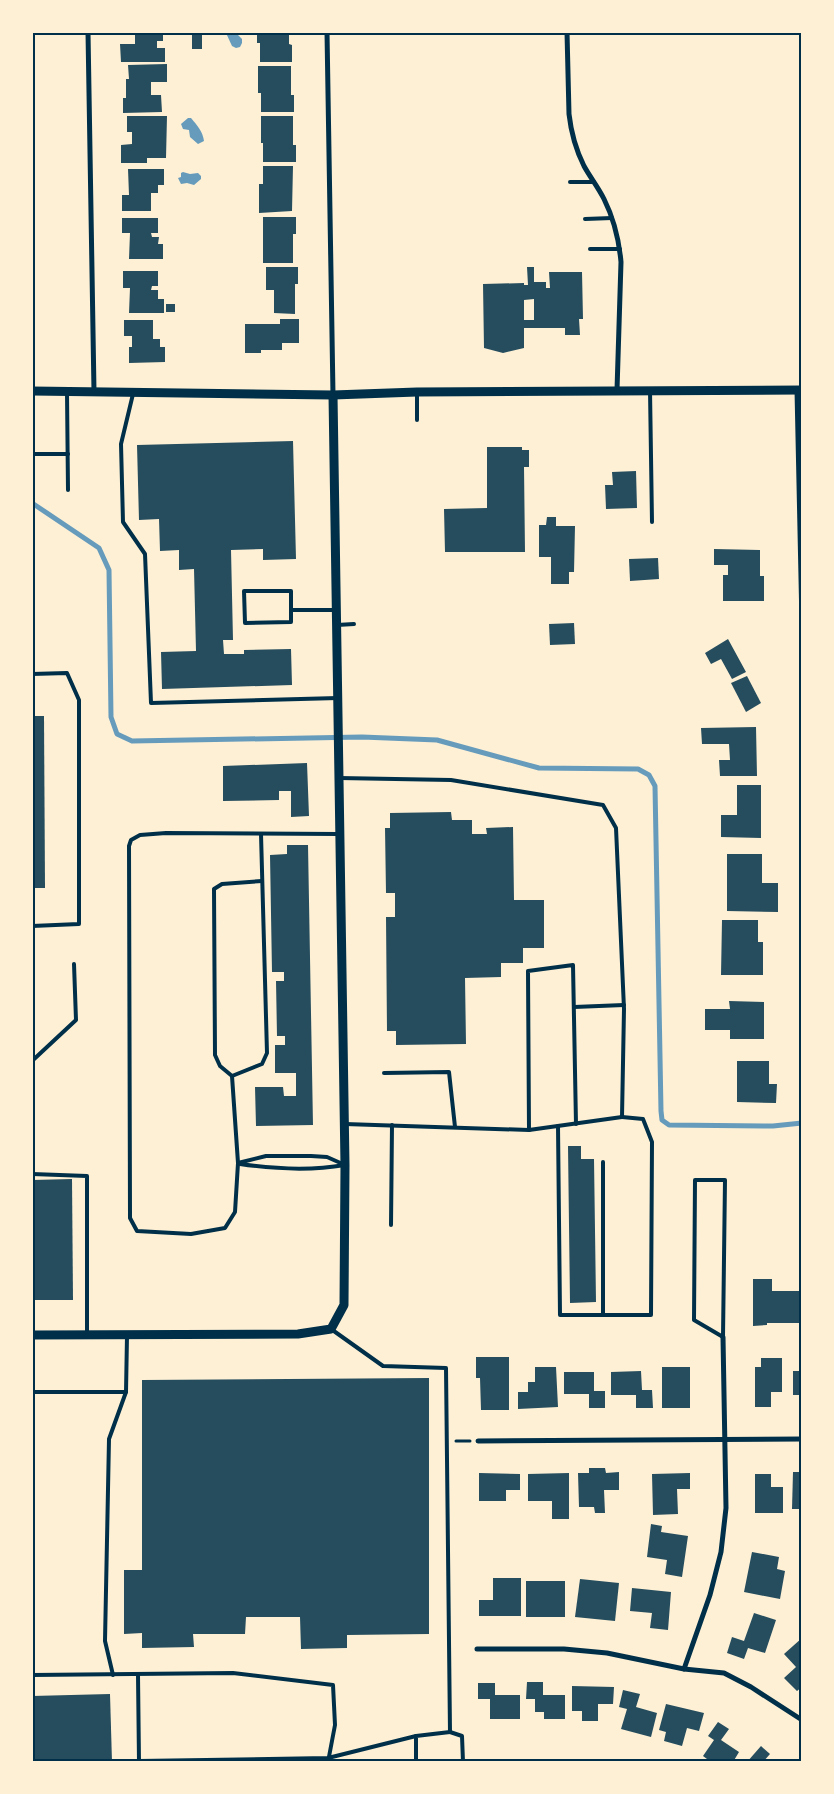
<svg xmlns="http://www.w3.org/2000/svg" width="834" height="1794" viewBox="0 0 834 1794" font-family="Figtree,sans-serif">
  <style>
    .water { fill: #669bbc }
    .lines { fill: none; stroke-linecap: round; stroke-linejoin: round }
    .stream { stroke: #669bbc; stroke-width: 5 }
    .building { fill: #264d5e; fill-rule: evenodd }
    .path { stroke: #003049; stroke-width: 3 }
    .service { stroke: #003049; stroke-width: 4 }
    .minor { stroke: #003049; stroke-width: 5 }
    .tertiary { stroke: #003049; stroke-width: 9 }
    .neatline { fill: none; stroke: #003049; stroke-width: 2 }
  </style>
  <rect width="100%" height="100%" fill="#fdf0d5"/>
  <!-- water -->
  <g class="water">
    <path d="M226 33H236L242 39V43L240 47 236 48 232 46Z"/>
    <path d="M188 118H191C197 125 203 132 204 141L198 144 190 137 189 130 183 129 181 124Z"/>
    <path d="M183 172 190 174 198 173 201 176V179L194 185 187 183 181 184 178 178 181 177V173Z"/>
  </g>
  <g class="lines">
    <!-- stream -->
    <path class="stream" d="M32 503 99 548 109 570 111 717 117 734 132 741 362 737 437 740 539 768 638 769 649 775 655 786 661 1111 662 1120 669 1125 773 1126 802 1123"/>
  </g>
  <!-- building -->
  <g class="building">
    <path d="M135 32H163V41H157V48H165V62H121L120 44H135Z"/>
    <path d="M257 32H289V44L292 45V62H260V43H257Z"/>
    <rect x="192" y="34" width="10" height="15"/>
    <path d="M167 64V82H151V95H161L162 112 123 113V98H126V79H129L128 65Z"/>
    <path d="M258 66H291V95H294V112H261V93H258Z"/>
    <path d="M127 116H167L166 158H147V163H121V145L132 144V132H127Z"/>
    <path d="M261 116H293V145H296V162H263V143H261Z"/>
    <path d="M263 166H293L292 211 259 213V184H263Z"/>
    <path d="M128 169H164V185H158V193H151V211H122V195H129Z"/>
    <path d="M263 217H296V234H293V263H263Z"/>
    <path d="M122 218H158V233H151L152 237H159L158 244H163V259H129L130 233H122Z"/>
    <path d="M266 267H298V284H295V314L274 313V290H266Z"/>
    <path d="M527 267H534V282H546V288H550L549 272H582L583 319H579L580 335H565V328H524V348L503 353 484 348 483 284 524 283V285H528ZM534 299V320H524V300Z"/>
    <path d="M123 271H158V286H152L151 290H158V299H164V313H129L130 288H123Z"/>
    <rect x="166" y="304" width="9" height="8"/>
    <path d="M280 319H299V343H282V350H261V353H245V324H280Z"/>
    <path d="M124 320H153V339H160V347H165V362L129 363V347H132V336H124Z"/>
    <path d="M293 441 296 559 263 560V549L231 550 233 640H223L224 654H244V650L291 649 292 685 162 689 161 652 196 651 194 569 179 570V550L160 551 159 519 139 520 137 445Z"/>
    <path d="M487 447H522V450H529V467H524L525 552H445L444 509 487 508Z"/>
    <path d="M636 471 637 508 606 509 605 485H613L612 472Z"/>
    <path d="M547 517H556V526H575L574 572H569V584H551V557H539V525H546Z"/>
    <path d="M714 549 760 550V576H764V601H723V575H728V565H714Z"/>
    <path d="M658 558 659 579 630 581 629 559Z"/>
    <path d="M574 623 575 644 550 645 549 624Z"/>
    <path d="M728 639 746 672 732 679 721 659 711 664 705 653Z"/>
    <path d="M747 676 761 703 746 712 731 683Z"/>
    <path d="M32 716H44L45 888H32Z"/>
    <path d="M756 727 757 776H720L719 760H730L729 744H702L701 728Z"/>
    <path d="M307 763 309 816 291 817V791H279V800L223 801V766Z"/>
    <path d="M737 785H761V838L721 837V815H737Z"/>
    <path d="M451 812 452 820H472V834H487L486 828 513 827 514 900H544V948H523V963H501V977L465 978 466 1044 396 1045V1031H387L386 917H395V893H386L385 828H390V813Z"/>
    <path d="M287 845H308L313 1125 256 1126 255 1087H283L284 1096H296V1073H275V1045H285V1036H277L276 981H284V972H272L270 855 287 854Z"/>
    <path d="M727 854H762V883H778V912L727 911Z"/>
    <path d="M722 920H758V942H763V975H721Z"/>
    <path d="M729 1001 764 1002V1039H730V1030H705V1009H730Z"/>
    <path d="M737 1061H769V1084H777L776 1103 737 1102Z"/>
    <path d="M568 1146H581V1159H594L596 1302 570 1303Z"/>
    <path d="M72 1179 73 1300H32V1180Z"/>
    <path d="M753 1279H772V1291H802V1323H767V1325L753 1326Z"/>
    <path d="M476 1357H509V1410H481L480 1378H476Z"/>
    <path d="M761 1358H782V1392H771V1407H755V1367H761Z"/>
    <path d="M535 1367H556L558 1407 518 1409V1392H528V1382H535Z"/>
    <rect x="662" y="1367" width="28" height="41"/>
    <path d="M641 1371 642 1390H652L653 1408H636V1395H611V1372Z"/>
    <rect x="793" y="1371" width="9" height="24"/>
    <path d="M564 1372H594V1391H605V1408H589V1394H564Z"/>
    <path d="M429 1378V1634L347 1635V1648L301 1649 300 1617H246L245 1634H193L194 1647 142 1648V1633L124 1634V1570H142V1380Z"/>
    <path d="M589 1468H605L606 1473 619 1472V1490H604L605 1513H595L594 1507H579L578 1473H589Z"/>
    <path d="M793 1472H802V1509H792Z"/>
    <path d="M479 1473 520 1474V1490H506V1501H479Z"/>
    <path d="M569 1473V1519H552V1501H528V1474Z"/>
    <path d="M690 1473V1489H677L678 1514 653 1515 652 1474Z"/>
    <path d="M755 1474H771V1487H783V1513H755Z"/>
    <path d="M651 1524 662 1526 661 1532 688 1536 682 1577 665 1574 667 1560 647 1557Z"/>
    <path d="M752 1552 779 1557 777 1569 785 1571 780 1599 744 1592Z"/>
    <path d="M493 1578H521V1616H479V1600H493Z"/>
    <path d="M580 1579 619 1583 615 1621 575 1617Z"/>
    <rect x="526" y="1581" width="39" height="36"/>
    <path d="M632 1588 671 1592 668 1630 650 1628 652 1613 630 1611Z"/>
    <path d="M754 1613 776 1620 765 1653 748 1648 744 1659 727 1653 732 1637 744 1641Z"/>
    <path d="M802 1638V1687L797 1691 784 1678 796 1667 784 1654Z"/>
    <path d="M527 1682H543V1695H565V1719H544V1712H535V1699H526Z"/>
    <path d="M478 1683H495V1695H520V1719H490V1699H478Z"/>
    <path d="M572 1686 614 1687 613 1704H598V1721H582V1711H572Z"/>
    <path d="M623 1690 640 1694 636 1707 657 1713 651 1737 621 1729 627 1709 619 1707Z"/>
    <path d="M110 1694 112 1762H32V1696Z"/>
    <path d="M666 1704 704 1713 699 1731 687 1728 682 1746 664 1741 666 1732 659 1730Z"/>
    <path d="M718 1722 729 1729 721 1740 739 1752 733 1762H711L703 1756 714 1740 708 1736Z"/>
    <path d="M761 1746 770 1754 763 1762H747Z"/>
  </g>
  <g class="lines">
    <!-- path -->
    <path class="path" d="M456 1441H470"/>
    <!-- service -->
    <g class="service">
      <path d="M570 182H594"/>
      <path d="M585 219 612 218"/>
      <path d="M590 249H620"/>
      <path d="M650 390 652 522"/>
      <path d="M417 392V420"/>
      <path d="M67 393 68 490"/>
      <path d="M133 394 121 444 123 522 145 554 151 703 338 698"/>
      <path d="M32 454H68"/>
      <path d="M291 610V591H244L245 623 291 622V610H337"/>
      <path d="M337 625 354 624"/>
      <path d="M32 674 67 673 79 700V924L32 926"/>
      <path d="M339 778 451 780 603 805 616 828 624 1009 622 1117 529 1130 345 1124"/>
      <path d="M262 881 222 884 214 889 215 1055 220 1066 232 1076 238 1163 235 1212 225 1228 191 1234 137 1231 130 1218 129 846 131 840 140 835 166 833 339 834"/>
      <path d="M574 1007 624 1005"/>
      <path d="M32 1031 33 1060"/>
      <path d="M32 1061 76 1020 74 964"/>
      <path d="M384 1073 449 1072 455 1127"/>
      <path d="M232 1076 262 1064 267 1053 261 834"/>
      <path d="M558 1126 560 1315H651L652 1142 643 1119 622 1117"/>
      <path d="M529 1130 528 971 573 965 576 1124"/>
      <path d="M603 1162V1315"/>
      <path d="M238 1163 266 1156H311L327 1157 345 1165"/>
      <path d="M240 1164C274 1169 310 1171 345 1165"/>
      <path d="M32 1174 87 1176V1334"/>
      <path d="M695 1180H725L723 1337 694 1320Z"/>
      <path d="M391 1225 392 1125"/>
      <path d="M331 1329 383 1366 446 1368 450 1732 462 1736 463 1762"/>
      <path d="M32 1392H126L127 1336"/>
      <path d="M32 1675 233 1673 333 1685 335 1725 328 1762"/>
      <path d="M113 1675 105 1641 109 1439 126 1392"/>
      <path d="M138 1675 139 1762"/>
      <path d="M139 1761 328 1758 416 1736"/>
      <path d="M416 1762V1736L450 1732"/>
    </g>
    <!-- minor -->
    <g class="minor">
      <path d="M88 32 94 391"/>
      <path d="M327 32 333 395"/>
      <path d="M567 32 569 114C571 132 576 150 584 166 590 177 598 187 604 199 614 219 619 240 621 262L617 390"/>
      <path d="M797 390 802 624"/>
      <path d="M478 1441 802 1439"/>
      <path d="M477 1649H564L607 1653 684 1669 724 1673 751 1687 802 1720"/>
      <path d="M684 1669 710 1595 721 1552 726 1508 723 1337"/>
    </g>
    <!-- tertiary -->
    <g class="tertiary">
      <path d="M32 391 333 395 417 392 802 390"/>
      <path d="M32 1335 298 1334 331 1329 344 1305 345 1165 333 395"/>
    </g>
  </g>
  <!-- border -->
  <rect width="834" height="1794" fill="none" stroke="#fdf0d5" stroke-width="68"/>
  <rect x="34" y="34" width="766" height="1726" class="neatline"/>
</svg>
